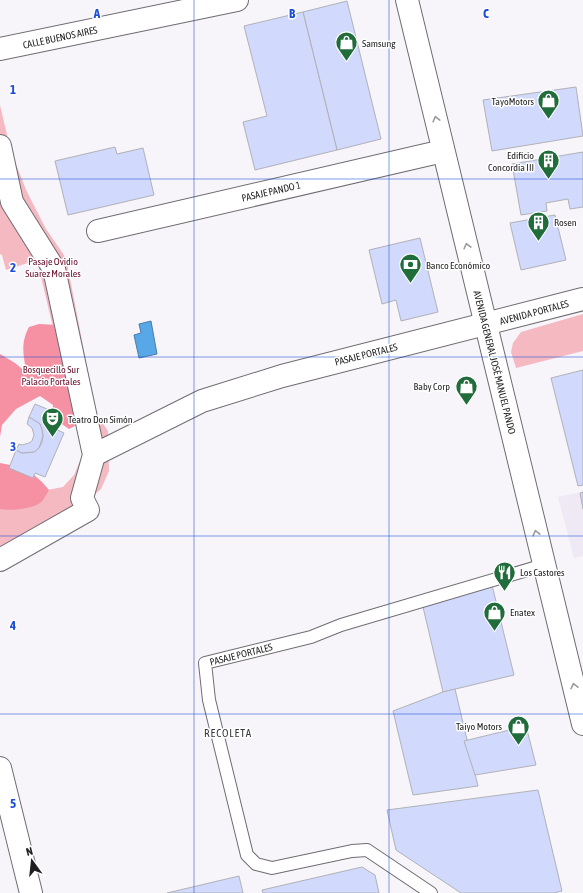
<svg xmlns="http://www.w3.org/2000/svg" width="583" height="893" viewBox="0 0 583 893" font-family="'Asap Condensed',sans-serif">
  <style>
    .built { fill: #efe9f6 }
    .green { fill: #f4b9c1 }
    .forest { fill: #f591a3 }
    .water { fill: #58a7e6; stroke: #477eab }
    .building { fill: #d1d9fc; stroke: #b0b2b8 }
    .lines { fill: none; stroke-linecap: round; stroke-linejoin: round }
    .lane-casing { stroke: #6f6c72; stroke-width: 14 }
    .street-casing { stroke: #6f6c72; stroke-width: 24 }
    .lane { stroke: #fff; stroke-width: 12 }
    .street { stroke: #fff; stroke-width: 22 }
    .oneway { stroke: #9a9a9b }
    .grid { fill: none; stroke: #1d4ed8; stroke-width: 1; stroke-opacity: 0.55 }
    .labels { text-anchor: middle; stroke-width: 3; stroke-linejoin: round; paint-order: stroke }
    .street-label { font-size: 10px; fill: #1f1e20; stroke: #fff }
    .poi-label { font-size: 10px; fill: #1f1e20; stroke: #fff; text-anchor: start }
    .park-label { font-size: 10px; fill: #670e2a; stroke: #fff }
    .neighbourhood-label { font-size: 11px; letter-spacing: 1px; fill: #39363b; stroke: #fff }
    .grid-label { font-size: 13px; text-anchor: middle; font-weight: bold; fill: #1d4ed8; stroke: #fff; stroke-width: 3; stroke-linejoin: round; paint-order: stroke }
  </style>
  <rect width="100%" height="100%" fill="#f7f4fa"/>
  <!-- built -->
  <path class="built" d="M583 492V556L574 558 558 497Z"/>
  <!-- green -->
  <g class="green">
    <path d="M0 105 11 152 27 192 46 229 66 258 96 413 108 431 109 471 101 489 86 502 0 549V499L63 487 74 475 83 454 37 260 6 270 2 255 0 254Z"/>
    <path d="M583 314V351L516 368 511 352 513 343 521 332Z"/>
  </g>
  <!-- forest -->
  <g class="forest">
    <path d="M39 324 58 325 86 420 69 429 52 417 53 405 40 396 16 409 2 425 0 437V354L15 363 26 372C24 354 20 344 29 327Z"/>
    <path d="M0 463 26 468 42 482 49 490C47 493 44 500 40 503 32 509 10 511 0 509Z"/>
  </g>
  <!-- water -->
  <path class="water" d="M151 321 157 354 139 358 134 335 141 333 139 324Z"/>
  <!-- building -->
  <g class="building">
    <path d="M347 1 381 139 337 150 303 12Z"/>
    <path d="M303 12 337 150 255 170 243 122 267 116 244 26Z"/>
    <path d="M576 87 583 136 492 151 483 100Z"/>
    <path d="M115 147 117 154 143 148 154 195 68 215 55 161Z"/>
    <path d="M583 152V207L570 209 568 199 546 203 547 211 521 215 512 164Z"/>
    <path d="M555 215 566 260 521 270 510 223Z"/>
    <path d="M420 238 438 312 401 321 396 300 382 304 369 250Z"/>
    <path d="M583 370V485L578 486 551 378Z"/>
    <path d="M35 404 59 414 53 428 64 433 45 477 35 473 33 478 9 468 16 450 22 453 34 452 39 448 42 442 43 436 42 430 40 424 29 417Z"/>
    <path d="M29 417 40 424 42 430 43 436 39 448 34 452 22 453 16 450 19 444 22 445 29 443 32 441 34 435 32 428 27 424Z"/>
    <path d="M583 492V509L580 493Z"/>
    <path d="M492 585 514 675 443 692 423 607Z"/>
    <path d="M455 689 478 786 413 795 393 711 443 692Z"/>
    <path d="M526 726 536 765 475 775 464 741Z"/>
    <path d="M538 790 562 891 554 893H461L396 850 387 810Z"/>
    <path d="M362 867 375 875 379 893H263L262 890Z"/>
    <path d="M239 876 243 893H167Z"/>
  </g>
  <g class="lines">
    <defs>
      <path id="lane" d="M431 893 367 850 352 851 272 868 256 864 247 855 209 700 205 663 311 637 341 625 544 565"/>
      <g id="street">
        <path d="M407 0 583 724"/>
        <path d="M0 49 237 0"/>
        <path d="M0 146 12 202 54 269 94 455 82 498 88 510 0 560"/>
        <path d="M98 231 443 151"/>
        <path d="M94 455 202 401 282 376 583 299"/>
        <path d="M0 768 31 893"/>
      </g>
    </defs>
    <!-- lane casing -->
    <use href="#lane" class="lane-casing"/>
    <!-- street casing -->
    <use href="#street" class="street-casing"/>
    <!-- lane -->
    <use href="#lane" class="lane"/>
    <!-- street -->
    <use href="#street" class="street"/>
  </g>
  <!-- one-way arrows -->
  <defs><path id="oneway-chevron" d="M-2-3.5L2.5 0L-2 3.5" fill="none" stroke-width="1.6" stroke-linecap="round" stroke-linejoin="round"/></defs>
  <g class="oneway">
    <use href="#oneway-chevron" transform="translate(436 119) rotate(-104)"/>
    <use href="#oneway-chevron" transform="translate(467 246) rotate(-104)"/>
    <use href="#oneway-chevron" transform="translate(536 533) rotate(-104)"/>
    <use href="#oneway-chevron" transform="translate(574 686) rotate(-103)"/>
  </g>
  <!-- grid -->
  <path class="grid" d="M194 0V893M389 0V893M0 179H583M0 357H583M0 536H583M0 714H583"/>
  <!-- icons -->
  <defs>
    <symbol id="shop-pin" viewBox="-11 -11 22 30"><path d="M0 17L-7.5 6A9.5 9.5 0 1 1 7.5 6Z" fill="#206d3b" stroke="#fff"/><path d="M-5-2.5h2.3a2.7 3.5 0 0 1 5.4 0H5L5.5 6h-11ZM-1.5-2.5h3a1.5 2.3 0 0 0-3 0Z" fill="#fff"/></symbol>
    <symbol id="building-pin" viewBox="-11 -11 22 30"><path d="M0 17L-7.5 6A9.5 9.5 0 1 1 7.5 6Z" fill="#206d3b" stroke="#fff"/><path d="M-4-6H4V6H1V3H-1V6H-4ZM-2.5-4.3h1.7v1.8h-1.7ZM.8-4.3h1.7v1.8H.8ZM-2.5-1h1.7V.8h-1.7ZM.8-1h1.7V.8H.8Z" fill="#fff"/></symbol>
    <symbol id="bank-pin" viewBox="-11 -11 22 30"><path d="M0 17L-7.5 6A9.5 9.5 0 1 1 7.5 6Z" fill="#206d3b" stroke="#fff"/><path d="M-6-4H6V4H-6ZM0-2.3a2.3 2.3 0 1 0 0 4.6a2.3 2.3 0 1 0 0-4.6Z" fill="#fff"/></symbol>
    <symbol id="theatre-pin" viewBox="-11 -11 22 30"><path d="M0 17L-7.5 6A9.5 9.5 0 1 1 7.5 6Z" fill="#206d3b" stroke="#fff"/><path d="M-5-5.5Q0-4 5-5.5V0Q5 5 0 6Q-5 5-5 0ZM-3.3-2.5H-1v1.5H-3.3ZM1-2.5H3.3v1.5H1ZM-2.8 1Q0 5.5 2.8 1Z" fill="#fff"/></symbol>
    <symbol id="restaurant-pin" viewBox="-11 -11 22 30"><path d="M0 17L-7.5 6A9.5 9.5 0 1 1 7.5 6Z" fill="#206d3b" stroke="#fff"/><path d="M-5-6h1v4h1v-4h1v4h1v-4h1v5L-1.5 .5V6h-2V.5L-5-1ZM5-6V6H3V1.5H1.5Q1.5-4 5-6Z" fill="#fff"/></symbol>
  </defs>
  <g fill-rule="evenodd">
    <use href="#shop-pin" x="334" y="30" width="25" height="34"/>
    <use href="#shop-pin" x="536" y="88" width="25" height="34"/>
    <use href="#building-pin" x="536" y="148" width="25" height="34"/>
    <use href="#building-pin" x="526" y="210" width="25" height="34"/>
    <use href="#bank-pin" x="398" y="252" width="25" height="34"/>
    <use href="#shop-pin" x="454" y="374" width="25" height="34"/>
    <use href="#theatre-pin" x="40" y="406" width="25" height="34"/>
    <use href="#restaurant-pin" x="492" y="560" width="25" height="34"/>
    <use href="#shop-pin" x="482" y="600" width="25" height="34"/>
    <use href="#shop-pin" x="506" y="714" width="25" height="34"/>
  </g>
  <g class="labels">
    <!-- street labels -->
    <g class="street-label">
      <text transform="translate(60 37) rotate(-12)" y="4">CALLE BUENOS AIRES</text>
      <text transform="translate(271 191) rotate(-13)" y="4">PASAJE PANDO 1</text>
      <text transform="translate(534 312) rotate(-15)" y="4">AVENIDA PORTALES</text>
      <text transform="translate(366 354) rotate(-14)" y="4">PASAJE PORTALES</text>
      <text transform="translate(495 362) rotate(76)" y="4">AVENIDA GENERAL JOSÉ MANUEL PANDO</text>
      <text transform="translate(241 654) rotate(-14)" y="4">PASAJE PORTALES</text>
    </g>
    <!-- poi labels -->
    <g class="poi-label">
      <text x="362" y="47">Samsung</text>
      <text x="534" y="105" text-anchor="end">TayoMotors</text>
      <text x="534" y="159" text-anchor="end">Edificio<tspan x="534" dy="12">Concordia III</tspan></text>
      <text x="554" y="226">Rosen</text>
      <text x="426" y="269">Banco Económico</text>
      <text x="450" y="390" text-anchor="end">Baby Corp</text>
      <text x="68" y="423">Teatro Don Simón</text>
      <text x="520" y="576">Los Castores</text>
      <text x="510" y="616">Enatex</text>
      <text x="502" y="730" text-anchor="end">Taiyo Motors</text>
    </g>
    <!-- park labels -->
    <g class="park-label">
      <text x="53" y="265">Pasaje Ovidio<tspan x="53" dy="12">Suarez Morales</tspan></text>
      <text x="51" y="373">Bosquecillo Sur<tspan x="51" dy="12">Palacio Portales</tspan></text>
    </g>
    <!-- neighbourhood labels -->
    <g class="neighbourhood-label">
      <text x="228" y="737">RECOLETA</text>
    </g>
  </g>
  <g class="grid-label">
    <text x="97" y="18">A</text>
    <text x="292" y="18">B</text>
    <text x="486" y="18">C</text>
    <text x="13" y="94">1</text>
    <text x="13" y="272">2</text>
    <text x="13" y="451">3</text>
    <text x="13" y="630">4</text>
    <text x="13" y="808">5</text>
  </g>
  <!-- north arrow -->
  <g transform="translate(32 861) rotate(345)" stroke="#ffffff" stroke-width="3" paint-order="stroke">
  <path d="M0-3L7 15L0 10L-7 15Z" fill="#1f1e20"/>
  <text y="-6" font-size="11" font-weight="bold" text-anchor="middle" fill="#1f1e20">N</text>
  </g>
</svg>
